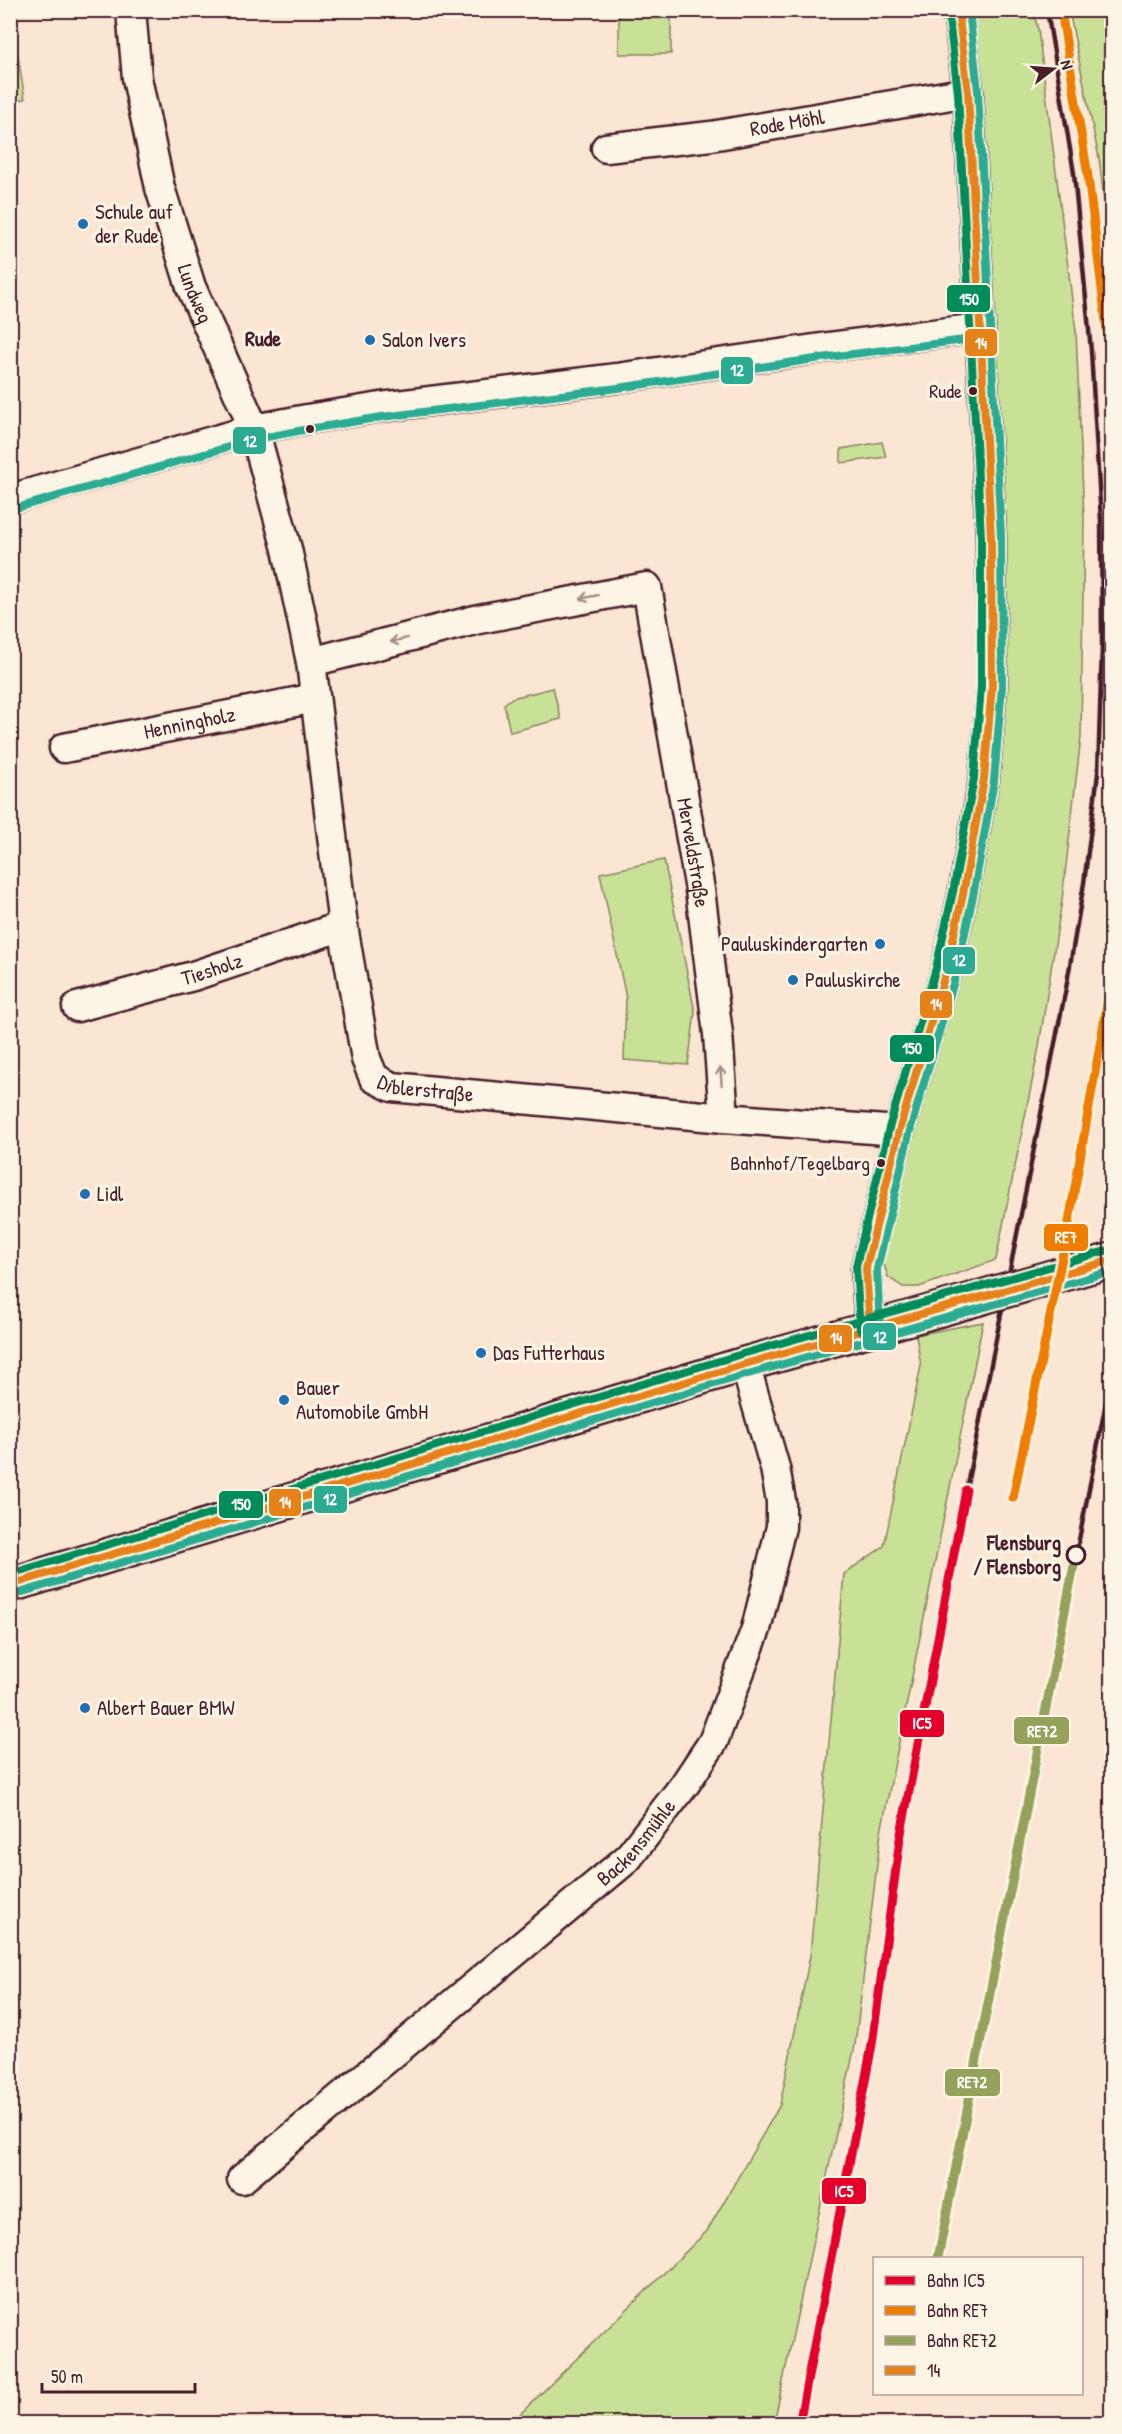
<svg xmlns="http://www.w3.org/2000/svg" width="1122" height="2434" viewBox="0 0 1122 2434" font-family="'Patrick Hand',sans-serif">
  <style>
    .green { fill: #c9e197; stroke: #8a8061; stroke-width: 1.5 }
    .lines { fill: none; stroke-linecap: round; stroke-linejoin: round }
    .minor-casing { stroke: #4a1f2b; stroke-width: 33 }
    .major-casing { stroke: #4a1f2b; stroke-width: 38 }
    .minor { stroke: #fcf5e5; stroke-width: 28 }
    .major { stroke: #fcf5e5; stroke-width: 33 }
    .rail { stroke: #4a1f2b; stroke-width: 4.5 }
    .major-bridge-casing { stroke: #4a1f2b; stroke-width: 38; stroke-linecap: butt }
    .major-bridge { stroke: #fcf5e5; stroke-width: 33 }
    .bus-1-casing { stroke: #fcf5e5; stroke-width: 12 }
    .bus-2-casing { stroke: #fcf5e5; stroke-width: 12 }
    .bus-3-casing { stroke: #fcf5e5; stroke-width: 12 }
    .bus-1 { stroke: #e6821a; stroke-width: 8 }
    .bus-2 { stroke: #2aab92; stroke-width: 8 }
    .bus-3 { stroke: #018c5a; stroke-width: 8 }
    .rail-1-casing { stroke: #fcf5e5; stroke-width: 14 }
    .rail-2-casing { stroke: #fcf5e5; stroke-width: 14 }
    .rail-3-casing { stroke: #fcf5e5; stroke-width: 14 }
    .rail-1 { stroke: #e4002b; stroke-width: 9 }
    .rail-2 { stroke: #ef7d00; stroke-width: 9 }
    .rail-3 { stroke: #94a25c; stroke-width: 9 }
    .oneway { stroke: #a38a88 }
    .poi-dot { fill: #1f6fb2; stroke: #fcf5e5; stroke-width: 2 }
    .bus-dot { fill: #4a1f2b; stroke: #fcf5e5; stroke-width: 2 }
    .stop-dot { fill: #fcf5e5; stroke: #4a1f2b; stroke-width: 3 }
    .labels { text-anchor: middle; stroke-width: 6; stroke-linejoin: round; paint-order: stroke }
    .bus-label { font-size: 20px; fill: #4a1f2b; stroke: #fcf5e5; text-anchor: end }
    .street-label { font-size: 21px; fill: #4a1f2b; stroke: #fcf5e5 }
    .poi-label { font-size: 21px; fill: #4a1f2b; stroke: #fcf5e5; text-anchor: start }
    .stop-label { font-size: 21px; font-weight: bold; fill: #4a1f2b; stroke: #fcf5e5; text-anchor: end }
    .neighbourhood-label { font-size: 22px; font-weight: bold; fill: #4a1f2b; stroke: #fcf5e5 }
    .line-badge { stroke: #fcf5e5; stroke-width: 2 }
    .badge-label { font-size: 16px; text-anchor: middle; font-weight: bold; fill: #fff }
  </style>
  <rect width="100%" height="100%" fill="#fae6d3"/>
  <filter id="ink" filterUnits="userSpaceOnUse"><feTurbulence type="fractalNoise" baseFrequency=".0167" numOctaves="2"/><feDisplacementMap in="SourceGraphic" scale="12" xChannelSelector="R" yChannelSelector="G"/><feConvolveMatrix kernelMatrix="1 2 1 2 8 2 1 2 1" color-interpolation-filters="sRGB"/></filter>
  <g filter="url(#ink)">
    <!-- green -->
    <g class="green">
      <rect x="619" y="11" width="52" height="43"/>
      <path d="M970 11H1033L1038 29 1076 331 1084 519 1081 737 1062 900 1038 1052 996 1260 919 1287H903L888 1277 884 1264 885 1235 972 919 996 776Z"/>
      <path d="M1069 11H1111V259L1099 158Z"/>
      <path d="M11 14 25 99 11 101H10Z"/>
      <path d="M882 442 886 457 841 463V449Z"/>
      <path d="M553 688 561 719 510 732 504 704 512 698Z"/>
      <path d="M664 860 695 1012 688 1065 624 1060 626 998 600 873Z"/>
      <path d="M983 1322 881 1832 855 2045 774 2423H511L707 2231 780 2105 810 1956 844 1574 884 1546 921 1366 916 1335Z"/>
    </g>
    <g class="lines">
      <defs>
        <g id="minor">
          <path id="s1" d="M131 10 137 78 160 188 191 287 254 429 287 549 311 662 343 926 366 1059 374 1078 392 1087 724 1118 899 1131"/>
          <path id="s2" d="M606 148 711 136 968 92"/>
          <path d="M10 499 254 429 307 419 381 407 617 378 828 347 980 328"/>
          <path id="s3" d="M311 662 479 619 647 587 700 890 718 1034 724 1118"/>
          <path id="s4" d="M64 748 315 698"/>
          <path id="s5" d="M77 1007 193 976 343 926"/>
          <path d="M870 1329 866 1268 899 1131 946 971 963 894 984 779 992 686 991 537 968 92 958 10"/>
          <path id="s6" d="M242 2179 627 1859 685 1784 713 1742 756 1629 781 1527V1501L775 1468 745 1364"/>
        </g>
        <path id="major" d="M10 1585 745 1364 909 1318"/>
      </defs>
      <!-- minor casing -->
      <use href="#minor" class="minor-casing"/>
      <!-- major casing -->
      <use href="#major" class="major-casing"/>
      <!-- minor -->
      <use href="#minor" class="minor"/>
      <!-- major -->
      <use href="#major" class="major"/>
      <!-- rail -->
      <g class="rail">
        <path d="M1110 357 1112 367"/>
        <path d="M966 1490 1067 983 1084 883 1098 773 1102 645 1101 521 1091 351 1074 173 1047 10"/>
        <path d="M1076 1555 1112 1372"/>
      </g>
      <defs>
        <path id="major-bridge" d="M909 1318 1112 1260"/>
      </defs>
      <!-- major-bridge casing -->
      <use href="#major-bridge" class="major-bridge-casing"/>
      <!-- major-bridge -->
      <use href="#major-bridge" class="major-bridge"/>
      <defs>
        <g id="bus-1">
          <path d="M870 1329 866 1268 899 1131 946 971 963 894 984 779 992 686 991 537 968 92 958 10"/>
          <path d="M10 1585 745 1364 1112 1260"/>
        </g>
        <g id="bus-2">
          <path d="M13 509 256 439 309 429 382 417 618 388 829 357 981 338"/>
          <path d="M880 1328 877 1269 909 1134 956 974 973 896 994 781 1002 687 1001 536 978 91 969 10"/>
          <path d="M13 1595 748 1374 1112 1271"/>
        </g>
        <g id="bus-3">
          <path d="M860 1330 856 1266 889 1128 936 968 953 892 974 778 981 686V537L958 93 948 11"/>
          <path d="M10 1574 742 1354 1109 1250"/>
        </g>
      </defs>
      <!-- bus-1 casing -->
      <use href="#bus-1" class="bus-1-casing"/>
      <!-- bus-2 casing -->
      <use href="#bus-2" class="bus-2-casing"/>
      <!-- bus-3 casing -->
      <use href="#bus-3" class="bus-3-casing"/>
      <!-- bus-1 -->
      <use href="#bus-1" class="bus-1"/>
      <!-- bus-2 -->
      <use href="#bus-2" class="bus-2"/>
      <!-- bus-3 -->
      <use href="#bus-3" class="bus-3"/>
      <defs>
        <path id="rail-1" d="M799 2424 872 2045 900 1839 966 1490"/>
        <g id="rail-2">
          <path d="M1061 10 1088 176 1112 371"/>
          <path d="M1013 1498 1067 1233 1112 976"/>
        </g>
        <path id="rail-3" d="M938 2258 1076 1555"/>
      </defs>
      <!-- rail-1 casing -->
      <use href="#rail-1" class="rail-1-casing"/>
      <!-- rail-2 casing -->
      <use href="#rail-2" class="rail-2-casing"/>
      <!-- rail-3 casing -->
      <use href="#rail-3" class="rail-3-casing"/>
      <!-- rail-1 -->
      <use href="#rail-1" class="rail-1"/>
      <!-- rail-2 -->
      <use href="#rail-2" class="rail-2"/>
      <!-- rail-3 -->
      <use href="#rail-3" class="rail-3"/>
    </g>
    <!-- one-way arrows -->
    <defs><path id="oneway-shaft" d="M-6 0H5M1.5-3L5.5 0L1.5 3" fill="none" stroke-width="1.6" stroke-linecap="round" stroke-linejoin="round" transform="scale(1.5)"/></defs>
    <g class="oneway">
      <use href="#oneway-shaft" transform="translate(589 597) rotate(169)"/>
      <use href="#oneway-shaft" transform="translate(399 640) rotate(166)"/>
      <use href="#oneway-shaft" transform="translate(721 1076) rotate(-94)"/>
    </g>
  </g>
  <!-- markers -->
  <g class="poi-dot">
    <circle cx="83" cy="224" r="6"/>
    <circle cx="370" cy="340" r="6"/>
    <circle cx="880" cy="944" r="6"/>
    <circle cx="793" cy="980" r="6"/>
    <circle cx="85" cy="1194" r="6"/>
    <circle cx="481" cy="1353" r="6"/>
    <circle cx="284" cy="1400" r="6"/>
    <circle cx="85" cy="1708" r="6"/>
  </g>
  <g class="bus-dot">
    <circle cx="973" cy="391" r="5"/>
    <circle cx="310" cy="429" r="5"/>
    <circle cx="881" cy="1163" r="5"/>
  </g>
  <circle class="stop-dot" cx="1076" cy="1555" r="9"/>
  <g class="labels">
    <!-- bus labels -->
    <g class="bus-label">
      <text x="962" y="398">Rude</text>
      <text x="870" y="1170">Bahnhof/Tegelbarg</text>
    </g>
    <!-- street labels -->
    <g class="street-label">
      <text dy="7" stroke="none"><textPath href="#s2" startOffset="183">Rode Möhl</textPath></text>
      <text dy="7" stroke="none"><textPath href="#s1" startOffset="292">Lundweg</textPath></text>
      <text dy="7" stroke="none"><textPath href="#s4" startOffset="128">Henningholz</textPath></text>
      <text dy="7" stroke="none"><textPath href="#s3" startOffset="614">Merveldstraße</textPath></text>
      <text dy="7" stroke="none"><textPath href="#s5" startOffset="140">Tiesholz</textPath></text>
      <text dy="7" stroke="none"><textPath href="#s1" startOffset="1155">Diblerstraße</textPath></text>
      <text dy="7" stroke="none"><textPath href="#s6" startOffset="519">Backensmühle</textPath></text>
    </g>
    <!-- poi labels -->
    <g class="poi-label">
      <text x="95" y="219">Schule auf<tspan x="95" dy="24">der Rude</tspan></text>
      <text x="382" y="347">Salon Ivers</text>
      <text x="868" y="951" text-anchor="end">Pauluskindergarten</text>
      <text x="805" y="987">Pauluskirche</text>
      <text x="97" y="1201">Lidl</text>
      <text x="493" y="1360">Das Futterhaus</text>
      <text x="296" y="1395">Bauer<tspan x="296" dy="24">Automobile GmbH</tspan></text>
      <text x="97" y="1715">Albert Bauer BMW</text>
    </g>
    <!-- stop labels -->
    <g class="stop-label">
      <text x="1061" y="1550">Flensburg<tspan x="1061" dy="24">/ Flensborg</tspan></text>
    </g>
    <!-- neighbourhood labels -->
    <g class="neighbourhood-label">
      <text x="263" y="346">Rude</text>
    </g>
  </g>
  <g class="line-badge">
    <rect x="946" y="284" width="45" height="29" rx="6" fill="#018c5a"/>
    <rect x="964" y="328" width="34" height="29" rx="6" fill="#e6821a"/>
    <rect x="720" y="356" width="34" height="29" rx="6" fill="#2aab92"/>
    <rect x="232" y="426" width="35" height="29" rx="6" fill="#2aab92"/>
    <rect x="942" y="946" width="34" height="29" rx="6" fill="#2aab92"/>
    <rect x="919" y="990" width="34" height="29" rx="6" fill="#e6821a"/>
    <rect x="889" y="1034" width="46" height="29" rx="6" fill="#018c5a"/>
    <rect x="1043" y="1223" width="46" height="29" rx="6" fill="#ef7d00"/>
    <rect x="862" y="1322" width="35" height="29" rx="6" fill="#2aab92"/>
    <rect x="818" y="1324" width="35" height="29" rx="6" fill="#e6821a"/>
    <rect x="313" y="1485" width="35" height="29" rx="6" fill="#2aab92"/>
    <rect x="268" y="1488" width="34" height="29" rx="6" fill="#e6821a"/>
    <rect x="218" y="1490" width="46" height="29" rx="6" fill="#018c5a"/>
    <rect x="899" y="1709" width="46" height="29" rx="6" fill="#e4002b"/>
    <rect x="1013" y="1716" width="57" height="29" rx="6" fill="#94a25c"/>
    <rect x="944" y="2068" width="57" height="29" rx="6" fill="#94a25c"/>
    <rect x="821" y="2177" width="46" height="28" rx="6" fill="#e4002b"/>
  </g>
  <g class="badge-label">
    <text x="969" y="305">150</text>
    <text x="981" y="349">14</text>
    <text x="737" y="376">12</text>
    <text x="250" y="447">12</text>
    <text x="959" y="966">12</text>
    <text x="936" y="1010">14</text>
    <text x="912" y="1054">150</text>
    <text x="1066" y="1243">RE7</text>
    <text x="880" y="1343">12</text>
    <text x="836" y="1344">14</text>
    <text x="330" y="1505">12</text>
    <text x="285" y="1508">14</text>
    <text x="241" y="1510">150</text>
    <text x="922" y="1729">IC5</text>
    <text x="1042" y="1737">RE72</text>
    <text x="972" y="2088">RE72</text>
    <text x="844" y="2197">IC5</text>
  </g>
  <!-- margin -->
  <rect width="1122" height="2434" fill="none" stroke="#fcf5e5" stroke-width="36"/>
  <rect x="18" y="18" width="1086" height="2398" fill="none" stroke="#4a1f2b" stroke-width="2" filter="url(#ink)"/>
  <!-- legend -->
  <rect x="873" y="2257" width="210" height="138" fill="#fcf5e5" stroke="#b59f9b" stroke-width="1.5"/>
  <rect x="885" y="2276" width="30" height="9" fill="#e4002b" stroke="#b59f9b" stroke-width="1.5"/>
  <text x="927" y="2287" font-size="18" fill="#4a1f2b">Bahn IC5</text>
  <rect x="885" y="2306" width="30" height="9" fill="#ef7d00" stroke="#b59f9b" stroke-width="1.5"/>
  <text x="927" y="2317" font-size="18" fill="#4a1f2b">Bahn RE7</text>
  <rect x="885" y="2336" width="30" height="9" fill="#94a25c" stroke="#b59f9b" stroke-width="1.5"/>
  <text x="927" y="2347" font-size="18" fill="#4a1f2b">Bahn RE72</text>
  <rect x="885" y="2366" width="30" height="9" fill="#e6821a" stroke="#b59f9b" stroke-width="1.5"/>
  <text x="927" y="2377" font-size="18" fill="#4a1f2b">14</text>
  <!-- north arrow -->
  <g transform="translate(1053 69) rotate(73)" stroke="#fcf5e5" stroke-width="4.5" paint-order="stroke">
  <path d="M0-4.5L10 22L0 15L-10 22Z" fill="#4a1f2b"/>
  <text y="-9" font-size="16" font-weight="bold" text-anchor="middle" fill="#4a1f2b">N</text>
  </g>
  <!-- scale -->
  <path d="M42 2383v9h153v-9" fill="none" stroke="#4a1f2b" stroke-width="3"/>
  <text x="51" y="2383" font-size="18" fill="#4a1f2b" stroke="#fcf5e5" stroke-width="4.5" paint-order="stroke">50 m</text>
</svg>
